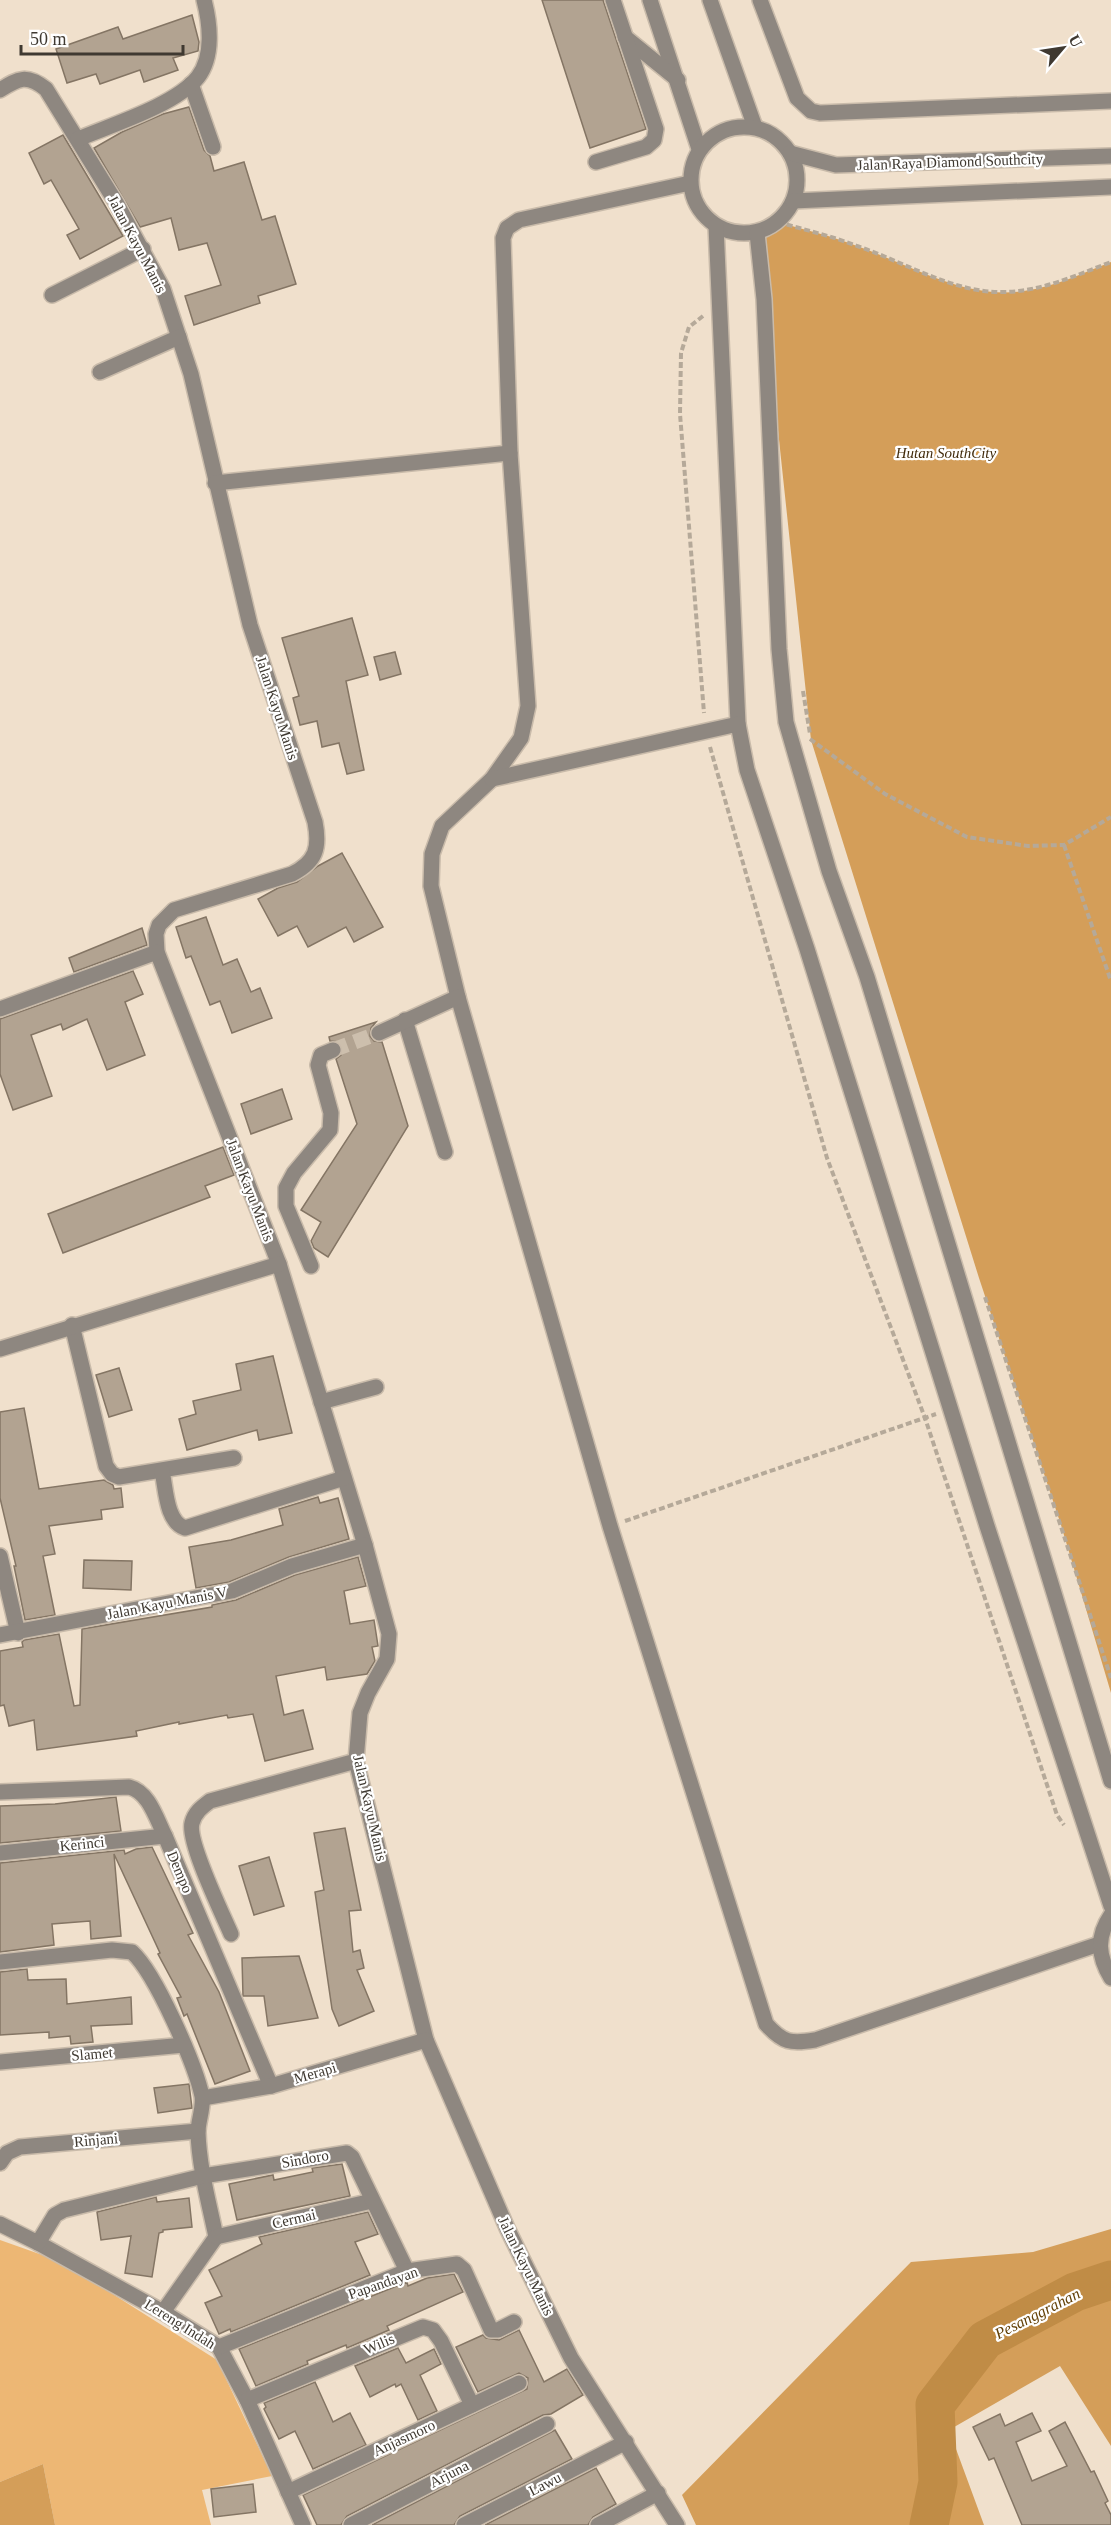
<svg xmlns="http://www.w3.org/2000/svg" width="1111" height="2525" viewBox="0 0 1111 2525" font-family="'Times New Roman',serif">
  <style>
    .green { fill: #edb774 }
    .forest { fill: #d49e59 }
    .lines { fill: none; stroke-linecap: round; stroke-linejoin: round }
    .river { stroke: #c08c46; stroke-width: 39 }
    .building { fill: #b2a391; stroke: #847564; stroke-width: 1.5 }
    .minor-tunnel { stroke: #cdbfad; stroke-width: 15; stroke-dasharray: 15 8; stroke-linecap: butt }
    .minor-casing { stroke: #c9bbaa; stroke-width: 18 }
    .path { stroke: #b5a999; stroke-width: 4; stroke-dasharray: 6 3; stroke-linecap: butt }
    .minor { stroke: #8e8780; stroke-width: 15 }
    .labels { text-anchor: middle; stroke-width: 4.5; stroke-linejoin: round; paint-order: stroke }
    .street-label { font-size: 15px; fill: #3f3931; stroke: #fff }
    .park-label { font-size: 15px; font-style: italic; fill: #422c0d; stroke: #fff }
    .water-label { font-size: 16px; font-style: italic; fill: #634006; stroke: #fff }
  </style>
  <rect width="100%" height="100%" fill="#f0e0cc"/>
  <!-- green -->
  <path class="green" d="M0 2240 62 2262 217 2360 272 2476 202 2490 211 2525H55L43 2464 0 2482Z"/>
  <!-- forest -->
  <g class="forest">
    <path d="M778 222C805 230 832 236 857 246 911 265 965 300 1024 291 1054 287 1083 273 1111 262V1693L1061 1525 979 1278 811 740 757 233Z"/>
    <path d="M1111 2229V2446L1060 2366 949 2430 984 2525H696L682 2495 911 2262 1033 2252Z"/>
    <path d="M43 2464 55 2525H0V2482Z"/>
  </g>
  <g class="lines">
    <!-- river -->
    <path class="river" d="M929 2525 938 2482 935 2405 985 2340 1075 2292 1111 2280"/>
  </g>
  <!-- building -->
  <g class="building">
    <path d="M542 0H603L646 129 590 148Z"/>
    <path d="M192 15 199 42 198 51 173 58 178 70 144 82 140 70 100 84 96 74 67 83 56 49 118 27 123 39Z"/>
    <path d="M189 107 204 150 210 156 214 171 244 162 262 220 275 216 296 284 258 296 260 303 194 325 185 296 221 285 207 243 179 250 171 218 140 227 94 148 122 132 163 114Z"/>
    <path d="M63 135 123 236 80 259 67 235 79 229 51 180 44 184 29 153Z"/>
    <path d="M352 618 368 675 346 681 364 770 347 774 339 743 322 747 317 721 300 725 293 698 299 696 282 638Z"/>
    <path d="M395 652 401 674 380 680 374 657Z"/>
    <path d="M342 853 383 927 354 942 346 927 308 947 297 926 278 936 258 899 278 888 297 882 318 866Z"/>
    <path d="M206 917 223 965 237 959 251 992 260 988 272 1018 232 1033 220 1001 210 1005 191 956 186 958 176 927Z"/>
    <path d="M142 928 147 945 74 972 69 958Z"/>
    <path d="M133 971 143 994 125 1002 145 1055 107 1070 87 1019 63 1030 61 1024 31 1035 52 1096 13 1110 0 1074V1019Z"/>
    <path d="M376 1022 371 1028 370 1036 374 1041 382 1042 408 1126 328 1257 314 1248 311 1241 321 1222 301 1210 357 1124 336 1059 341 1055 342 1047 338 1042 330 1041 329 1037Z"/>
    <path d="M282 1089 292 1119 251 1134 241 1104Z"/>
    <path d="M223 1147 234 1175 205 1186 210 1197 63 1253 48 1214Z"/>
    <path d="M273 1356 292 1433 259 1440 257 1430 187 1450 179 1419 196 1414 193 1401 241 1390 236 1364Z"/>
    <path d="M119 1368 132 1410 109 1417 96 1375Z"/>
    <path d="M24 1408 39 1489 104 1480 113 1485 114 1489 121 1488 123 1507 101 1510 102 1519 49 1526 55 1554 43 1556 55 1615 25 1620 14 1566H16L0 1498V1412Z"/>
    <path d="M318 1497 320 1503 338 1498 349 1539 289 1557 229 1582 196 1588 189 1547 231 1540 283 1525 279 1509Z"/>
    <path d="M358 1557 366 1586 344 1591 350 1624 374 1620 378 1646 372 1647 375 1661 367 1674 327 1680 325 1667 276 1676 284 1715 303 1710 313 1749 265 1761 253 1714 228 1718 227 1715 179 1724V1722L136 1731 137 1736 37 1750 34 1720 9 1726 4 1705 0 1706V1651L23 1647 22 1642 24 1640 59 1634 74 1706 80 1705 82 1629 212 1607V1605L236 1600 295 1575Z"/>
    <path d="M84 1560 132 1561 131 1590 83 1588Z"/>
    <path d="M116 1797 121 1831 0 1843V1806L55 1804Z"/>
    <path d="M345 1828 361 1910 349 1911 353 1952 360 1950 364 1968 357 1970 374 2011 339 2026 332 2009 315 1892 324 1890 314 1833Z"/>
    <path d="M152 1847 193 1933 188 1935 219 1992 250 2071 215 2084 187 2014 184 2016 177 1998 181 1997 158 1954 160 1953 114 1854 121 1936 91 1939 90 1921 52 1924 54 1945 0 1952V1863L124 1850 125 1854 136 1849Z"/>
    <path d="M269 1857 284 1906 254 1915 239 1866Z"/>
    <path d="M299 1956 318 2018 268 2026 264 1996H243L242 1958Z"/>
    <path d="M27 1969 28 1980 66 1979 67 2004 131 1997 132 2024 91 2026 93 2042 71 2044 70 2036 49 2038V2032L0 2035V1972Z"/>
    <path d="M189 2084 192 2108 158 2113 154 2088Z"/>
    <path d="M342 2164 350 2196 237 2220 229 2184 273 2175 274 2180 313 2172 312 2168Z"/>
    <path d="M156 2197 157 2202 189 2198 192 2227 163 2230V2232L159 2233 152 2277 125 2273 131 2236 101 2240 97 2212Z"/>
    <path d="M368 2212 378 2234 355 2242 370 2275 231 2332 230 2329 219 2334 205 2303 222 2296 209 2270 262 2244 259 2237Z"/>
    <path d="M454 2274 463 2292 387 2326 389 2330 347 2348 346 2345 307 2361 308 2364 256 2386 239 2349 407 2282 408 2286 427 2278Z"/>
    <path d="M519 2330 544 2382 567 2369 583 2395 551 2414 543 2415 347 2516 341 2525H317L303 2495 527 2389 528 2378 519 2373 478 2392 456 2347 483 2335 486 2338 499 2340Z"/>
    <path d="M398 2348 406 2363 434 2349 441 2364 420 2375 437 2411 418 2420 401 2384 396 2387 395 2384 370 2397 355 2366Z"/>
    <path d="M315 2382 333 2422 350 2413 366 2445 313 2469 295 2431 279 2439 264 2409 266 2407 264 2403Z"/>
    <path d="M1032 2413 1041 2431 1016 2442 1032 2481 1067 2466 1049 2431 1065 2422 1091 2472 1094 2471 1108 2501 1105 2503 1111 2515V2525H1022L994 2458 989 2460 973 2427 1000 2414 1005 2426Z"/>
    <path d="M555 2430 572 2459 460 2516 454 2525H372Z"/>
    <path d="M596 2468 616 2504 593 2517 588 2525H485Z"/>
    <path d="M253 2484 256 2512 214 2517 211 2489Z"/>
  </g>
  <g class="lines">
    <!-- minor-tunnel -->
    <path class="minor-tunnel" d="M333 1050 379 1033"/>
    <defs>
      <g id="minor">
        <path d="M650 0 699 149"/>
        <path d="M710 0 755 127"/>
        <path d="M760 0 797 98 811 111 820 113 1111 101"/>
        <path d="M625 37 678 80"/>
        <path d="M191 84 213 147"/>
        <path d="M0 90C19 78 27 74 46 89L117 204 163 289 191 374 250 625 315 822C320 848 316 862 292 874L174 910 159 925 156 934 157 952 279 1264 365 1545 389 1634 387 1659 368 1693 360 1713 356 1761 426 2040 507 2228 571 2358 677 2525"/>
        <circle cx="744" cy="180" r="53"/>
        <path d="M78 139C111 125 176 105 198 77 214 56 210 23 204 0"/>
        <path d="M790 153 836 165 1111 156"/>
        <path d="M596 162 646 147 654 140 656 129 613 0"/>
        <path d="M690 183 519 220 507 228 503 238 510 453 528 706 521 738 492 779 442 826 432 854 431 886 458 997 610 1526 766 2024C783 2043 791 2044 815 2040L1099 1944"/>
        <path d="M793 201 1111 187"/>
        <path d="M716 226 738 724 747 770 807 949 987 1526 1111 1906"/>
        <path d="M757 233 764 299 779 649 786 722 829 871 867 977 1111 1781"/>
        <path d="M52 295 143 249"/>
        <path d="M100 372 179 337"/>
        <path d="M215 483 510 453"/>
        <path d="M492 779 738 724"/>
        <path d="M0 1009 157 952"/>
        <path d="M405 1020 445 1152"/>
        <path d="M379 1033 458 997"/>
        <path d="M311 1266 286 1206V1188L294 1173 330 1130 331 1113 318 1065 321 1055 333 1050"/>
        <path d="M72 1325 106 1466 112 1474 119 1477 234 1458"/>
        <path d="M0 1349 279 1264"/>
        <path d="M321 1402 376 1387"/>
        <path d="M162 1471C166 1489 166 1522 185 1528L344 1478"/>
        <path d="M0 1556 18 1633"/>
        <path d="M0 1635 232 1591 292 1566 365 1545"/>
        <path d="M0 1792 129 1787C149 1792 156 1818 165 1836L271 2086"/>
        <path d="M0 1853 165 1836"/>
        <path d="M1111 1915C1096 1937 1098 1956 1111 1978"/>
        <path d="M231 1934C222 1913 187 1841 192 1823 195 1812 202 1807 210 1801L356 1761"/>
        <path d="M0 1962 112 1950 132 1952C156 1974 195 2064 202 2096 204 2107 198 2121 198 2132 199 2167 209 2203 216 2237L163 2312"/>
        <path d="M0 2062 184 2045"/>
        <path d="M203 2098 271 2086 426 2040"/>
        <path d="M0 2163 7 2153 20 2147 198 2131"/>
        <path d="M0 2224 38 2243 163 2312 219 2347 247 2400 303 2525"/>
        <path d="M216 2237 372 2201"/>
        <path d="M38 2243 55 2215 64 2210 203 2176 347 2153 352 2157 407 2271"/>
        <path d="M219 2347 407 2271 457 2264 464 2270 491 2330H498L514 2322"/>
        <path d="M247 2400 423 2327 433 2330 441 2341 472 2405"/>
        <path d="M288 2492 519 2383"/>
        <path d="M351 2525 547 2424"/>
        <path d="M464 2525 626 2442"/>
        <path d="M598 2525 658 2493"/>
      </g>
    </defs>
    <!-- minor casing -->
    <use href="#minor" class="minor-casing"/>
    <!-- path -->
    <g class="path">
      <path d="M778 222C805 230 832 236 857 246 905 262 954 294 1006 292 1042 291 1077 275 1111 262"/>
      <path d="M703 316 689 327 681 353 680 414 704 713"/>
      <path d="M803 691 810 734"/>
      <path d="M810 739 885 794 967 837 1028 846 1064 845 1111 817"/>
      <path d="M710 747 827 1158 925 1418 1057 1815 1064 1825"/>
      <path d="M1064 845 1111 981"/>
      <path d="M985 1297 1111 1678"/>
      <path d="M625 1521 936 1414"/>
    </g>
    <!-- minor -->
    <use href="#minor" class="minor"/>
  </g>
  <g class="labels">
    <!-- street labels -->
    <g class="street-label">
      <text transform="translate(950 162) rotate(-2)" y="5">Jalan Raya Diamond Southcity</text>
      <text transform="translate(137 244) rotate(62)" y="5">Jalan Kayu Manis</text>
      <text transform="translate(277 708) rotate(72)" y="5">Jalan Kayu Manis</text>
      <text transform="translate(250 1190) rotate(69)" y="5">Jalan Kayu Manis</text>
      <text transform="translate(167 1603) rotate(-11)" y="5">Jalan Kayu Manis V</text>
      <text transform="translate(370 1808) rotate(77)" y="5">Jalan Kayu Manis</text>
      <text transform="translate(82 1844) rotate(-6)" y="5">Kerinci</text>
      <text transform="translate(180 1872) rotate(67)" y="5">Dempo</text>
      <text transform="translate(92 2054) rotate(-5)" y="5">Slamet</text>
      <text transform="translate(315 2073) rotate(-16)" y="5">Merapi</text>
      <text transform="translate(96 2140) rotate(-5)" y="5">Rinjani</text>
      <text transform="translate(305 2159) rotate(-10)" y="5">Sindoro</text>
      <text transform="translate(294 2219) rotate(-13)" y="5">Cermai</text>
      <text transform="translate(526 2266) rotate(64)" y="5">Jalan Kayu Manis</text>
      <text transform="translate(383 2283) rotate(-19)" y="5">Papandayan</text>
      <text transform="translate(180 2324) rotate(32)" y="5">Lereng Indah</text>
      <text transform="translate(379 2344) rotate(-23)" y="5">Wilis</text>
      <text transform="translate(404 2438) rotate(-25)" y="5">Anjasmoro</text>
      <text transform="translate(449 2474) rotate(-27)" y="5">Arjuna</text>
      <text transform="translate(545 2484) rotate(-27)" y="5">Lawu</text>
    </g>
    <!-- park labels -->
    <g class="park-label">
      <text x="946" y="458">Hutan SouthCity</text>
    </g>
    <!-- water labels -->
    <g class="water-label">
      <text transform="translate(1037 2313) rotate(-27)" y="6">Pesanggrahan</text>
    </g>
  </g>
  <!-- north arrow -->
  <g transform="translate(1063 48) rotate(61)" stroke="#ffffff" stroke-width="4.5" paint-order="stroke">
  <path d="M0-4.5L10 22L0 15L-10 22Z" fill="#3f3931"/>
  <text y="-9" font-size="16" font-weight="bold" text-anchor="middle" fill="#3f3931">U</text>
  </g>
  <!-- scale -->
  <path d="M21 45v9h162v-9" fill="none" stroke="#3f3931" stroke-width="3"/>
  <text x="30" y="45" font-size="18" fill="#3f3931" stroke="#ffffff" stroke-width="4.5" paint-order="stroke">50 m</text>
</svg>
